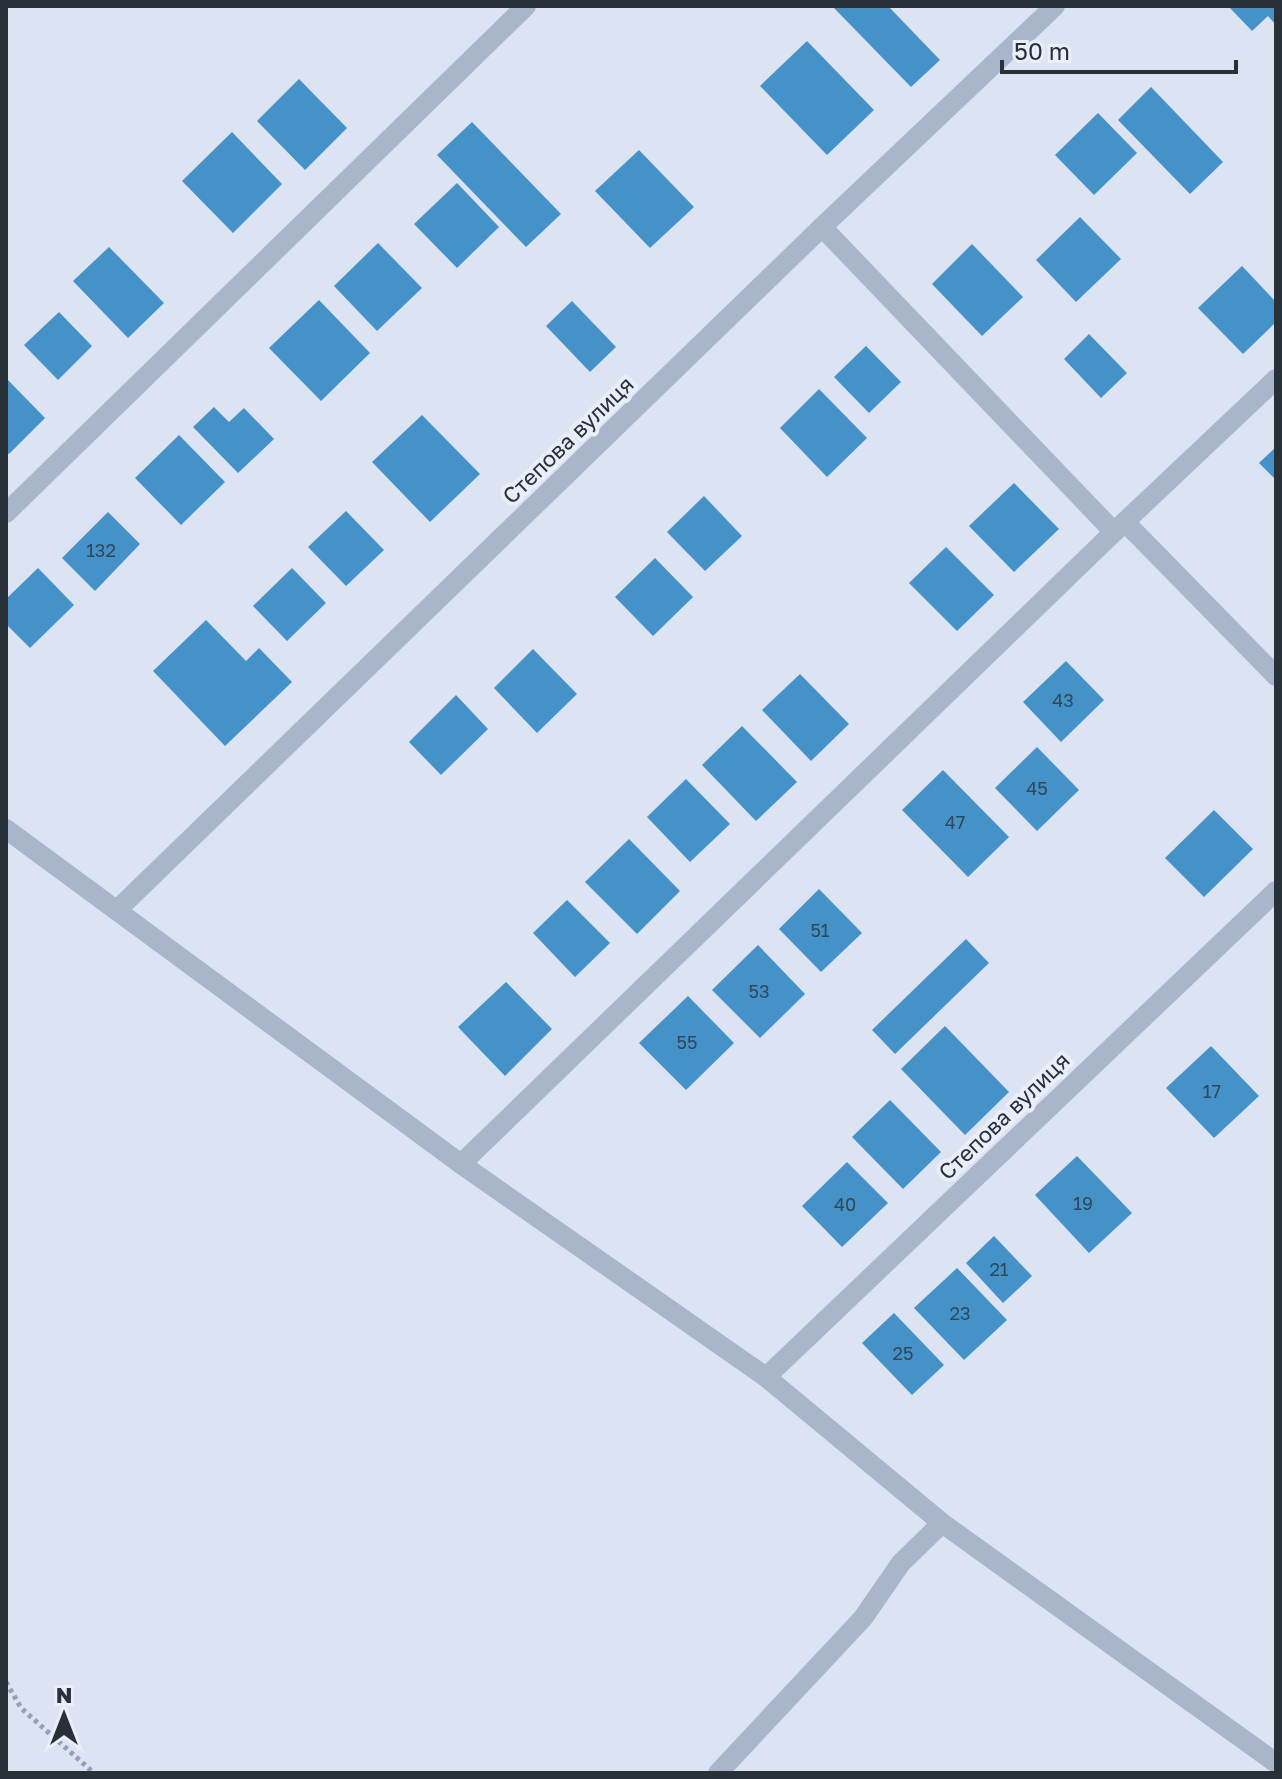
<svg xmlns="http://www.w3.org/2000/svg" width="1282" height="1779" viewBox="0 0 1282 1779" font-family="'Golos Text',sans-serif">
  <style>
    .building { fill: #4592c8 }
    .lines { fill: none; stroke-linecap: round; stroke-linejoin: round }
    .path { stroke: #92a1b7; stroke-width: 5; stroke-dasharray: 4 4; stroke-linecap: butt }
    .minor { stroke: #a8b5cb; stroke-width: 20 }
    .labels { text-anchor: middle; stroke-width: 8; stroke-linejoin: round; paint-order: stroke }
    .number-label { font-size: 18px; fill: #2f485c }
    .street-label { font-size: 22px; fill: #283038; stroke: #e9eefa }
  </style>
  <rect width="100%" height="100%" fill="#dce3f3"/>
  <!-- building -->
  <g class="building">
    <path d="M832 6H888L940 60 911 87Z"/>
    <path d="M1228 6H1276V25L1268 16 1252 31Z"/>
    <path d="M807 41 874 110 827 155 760 86Z"/>
    <path d="M299 79 347 128 305 170 257 121Z"/>
    <path d="M1151 87 1223 162 1190 194 1118 120Z"/>
    <path d="M1098 113 1137 153 1094 195 1055 155Z"/>
    <path d="M472 122 561 214 526 247 437 155Z"/>
    <path d="M232 132 282 184 233 233 182 181Z"/>
    <path d="M639 150 694 207 650 248 595 191Z"/>
    <path d="M457 183 499 227 457 268 414 224Z"/>
    <path d="M1080 217 1121 259 1076 302 1036 260Z"/>
    <path d="M378 243 422 288 377 331 334 286Z"/>
    <path d="M972 244 1023 297 982 336 932 284Z"/>
    <path d="M109 247 164 303 128 338 73 281Z"/>
    <path d="M1242 266 1276 302V322L1243 354 1198 308Z"/>
    <path d="M319 300 370 353 321 401 269 348Z"/>
    <path d="M572 301 616 347 590 372 546 326Z"/>
    <path d="M59 312 92 346 58 380 24 345Z"/>
    <path d="M1089 334 1127 373 1101 398 1064 359Z"/>
    <path d="M866 346 901 382 869 413 834 377Z"/>
    <path d="M6 378 45 418 9 454 6 452Z"/>
    <path d="M819 389 867 438 827 477 780 428Z"/>
    <path d="M214 407 229 422 244 408 274 439 238 473 193 427Z"/>
    <path d="M422 415 480 474 430 522 372 462Z"/>
    <path d="M179 435 225 482 181 525 135 478Z"/>
    <path d="M1276 447V480L1259 463Z"/>
    <path d="M1014 483 1059 529 1014 572 969 526Z"/>
    <path d="M704 496 742 536 705 571 667 532Z"/>
    <path d="M346 511 384 550 346 586 308 547Z"/>
    <path d="M108 512 140 544 95 591 62 558Z"/>
    <path d="M946 547 994 595 957 631 909 583Z"/>
    <path d="M655 558 693 597 653 636 615 597Z"/>
    <path d="M38 568 74 605 30 648 6 624V599Z"/>
    <path d="M292 568 326 603 287 641 253 606Z"/>
    <path d="M206 620 246 661 259 648 292 682 225 746 153 671Z"/>
    <path d="M533 649 577 694 537 733 494 688Z"/>
    <path d="M1066 661 1104 700 1061 742 1023 702Z"/>
    <path d="M800 674 849 724 811 761 762 710Z"/>
    <path d="M456 695 488 729 441 775 409 742Z"/>
    <path d="M742 726 797 782 756 821 702 765Z"/>
    <path d="M1037 747 1079 790 1037 831 995 788Z"/>
    <path d="M943 770 1009 837 968 877 902 810Z"/>
    <path d="M686 779 730 824 690 862 647 817Z"/>
    <path d="M1214 810 1253 849 1204 897 1165 858Z"/>
    <path d="M629 839 680 891 637 934 585 882Z"/>
    <path d="M819 889 862 933 821 972 779 929Z"/>
    <path d="M567 900 610 943 575 977 533 933Z"/>
    <path d="M966 939 989 963 895 1054 872 1030Z"/>
    <path d="M758 945 805 994 760 1038 712 990Z"/>
    <path d="M506 982 552 1029 505 1076 458 1027Z"/>
    <path d="M688 996 734 1043 686 1090 639 1043Z"/>
    <path d="M945 1026 1009 1092 965 1135 901 1069Z"/>
    <path d="M1211 1046 1259 1096 1214 1138 1166 1088Z"/>
    <path d="M890 1100 941 1152 903 1189 852 1137Z"/>
    <path d="M1077 1156 1132 1213 1089 1253 1035 1195Z"/>
    <path d="M847 1162 888 1203 842 1247 802 1206Z"/>
    <path d="M994 1236 1032 1276 1003 1303 966 1263Z"/>
    <path d="M957 1268 1007 1320 964 1360 914 1308Z"/>
    <path d="M894 1313 944 1365 912 1395 862 1343Z"/>
  </g>
  <g class="lines">
    <!-- path -->
    <path class="path" d="M6 1682 21 1708 94 1773"/>
    <!-- minor -->
    <g class="minor">
      <path d="M822 227 1114 532"/>
      <path d="M6 513 526 6"/>
      <path d="M1125 522 1276 676"/>
      <path d="M6 829 461 1164 766 1377 942 1523 1276 1763"/>
      <path d="M117 910 822 227 1055 6"/>
      <path d="M461 1164 1114 532 1276 379"/>
      <path d="M766 1377 1276 891"/>
      <path d="M718 1773 863 1618 901 1563 942 1523"/>
    </g>
  </g>
  <g class="labels">
    <!-- number labels -->
    <g class="number-label">
      <text x="101" y="557">132</text>
      <text x="1063" y="707">43</text>
      <text x="1037" y="795">45</text>
      <text x="955" y="829">47</text>
      <text x="820" y="937">51</text>
      <text x="759" y="998">53</text>
      <text x="687" y="1049">55</text>
      <text x="1212" y="1098">17</text>
      <text x="1083" y="1210">19</text>
      <text x="845" y="1211">40</text>
      <text x="999" y="1276">21</text>
      <text x="960" y="1320">23</text>
      <text x="903" y="1360">25</text>
    </g>
    <!-- street labels -->
    <g class="street-label">
      <text transform="translate(568 440) rotate(-44)" y="8">Степова вулиця</text>
      <text transform="translate(1004 1116) rotate(-44)" y="8">Степова вулиця</text>
    </g>
  </g>
  <!-- border -->
  <rect width="1282" height="1779" fill="none" stroke="#283038" stroke-width="16"/>
  <!-- north arrow -->
  <g transform="translate(64 1715)" stroke="#e9eefa" stroke-width="6" paint-order="stroke">
  <path d="M0-6L14 30L0 20L-14 30Z" fill="#283038"/>
  <text y="-12" font-size="22" font-weight="bold" text-anchor="middle" fill="#283038">N</text>
  </g>
  <!-- scale -->
  <path d="M1002 60v12h234v-12" fill="none" stroke="#283038" stroke-width="4"/>
  <text x="1014" y="60" font-size="24" fill="#283038" stroke="#e9eefa" stroke-width="6" paint-order="stroke">50 m</text>
</svg>
